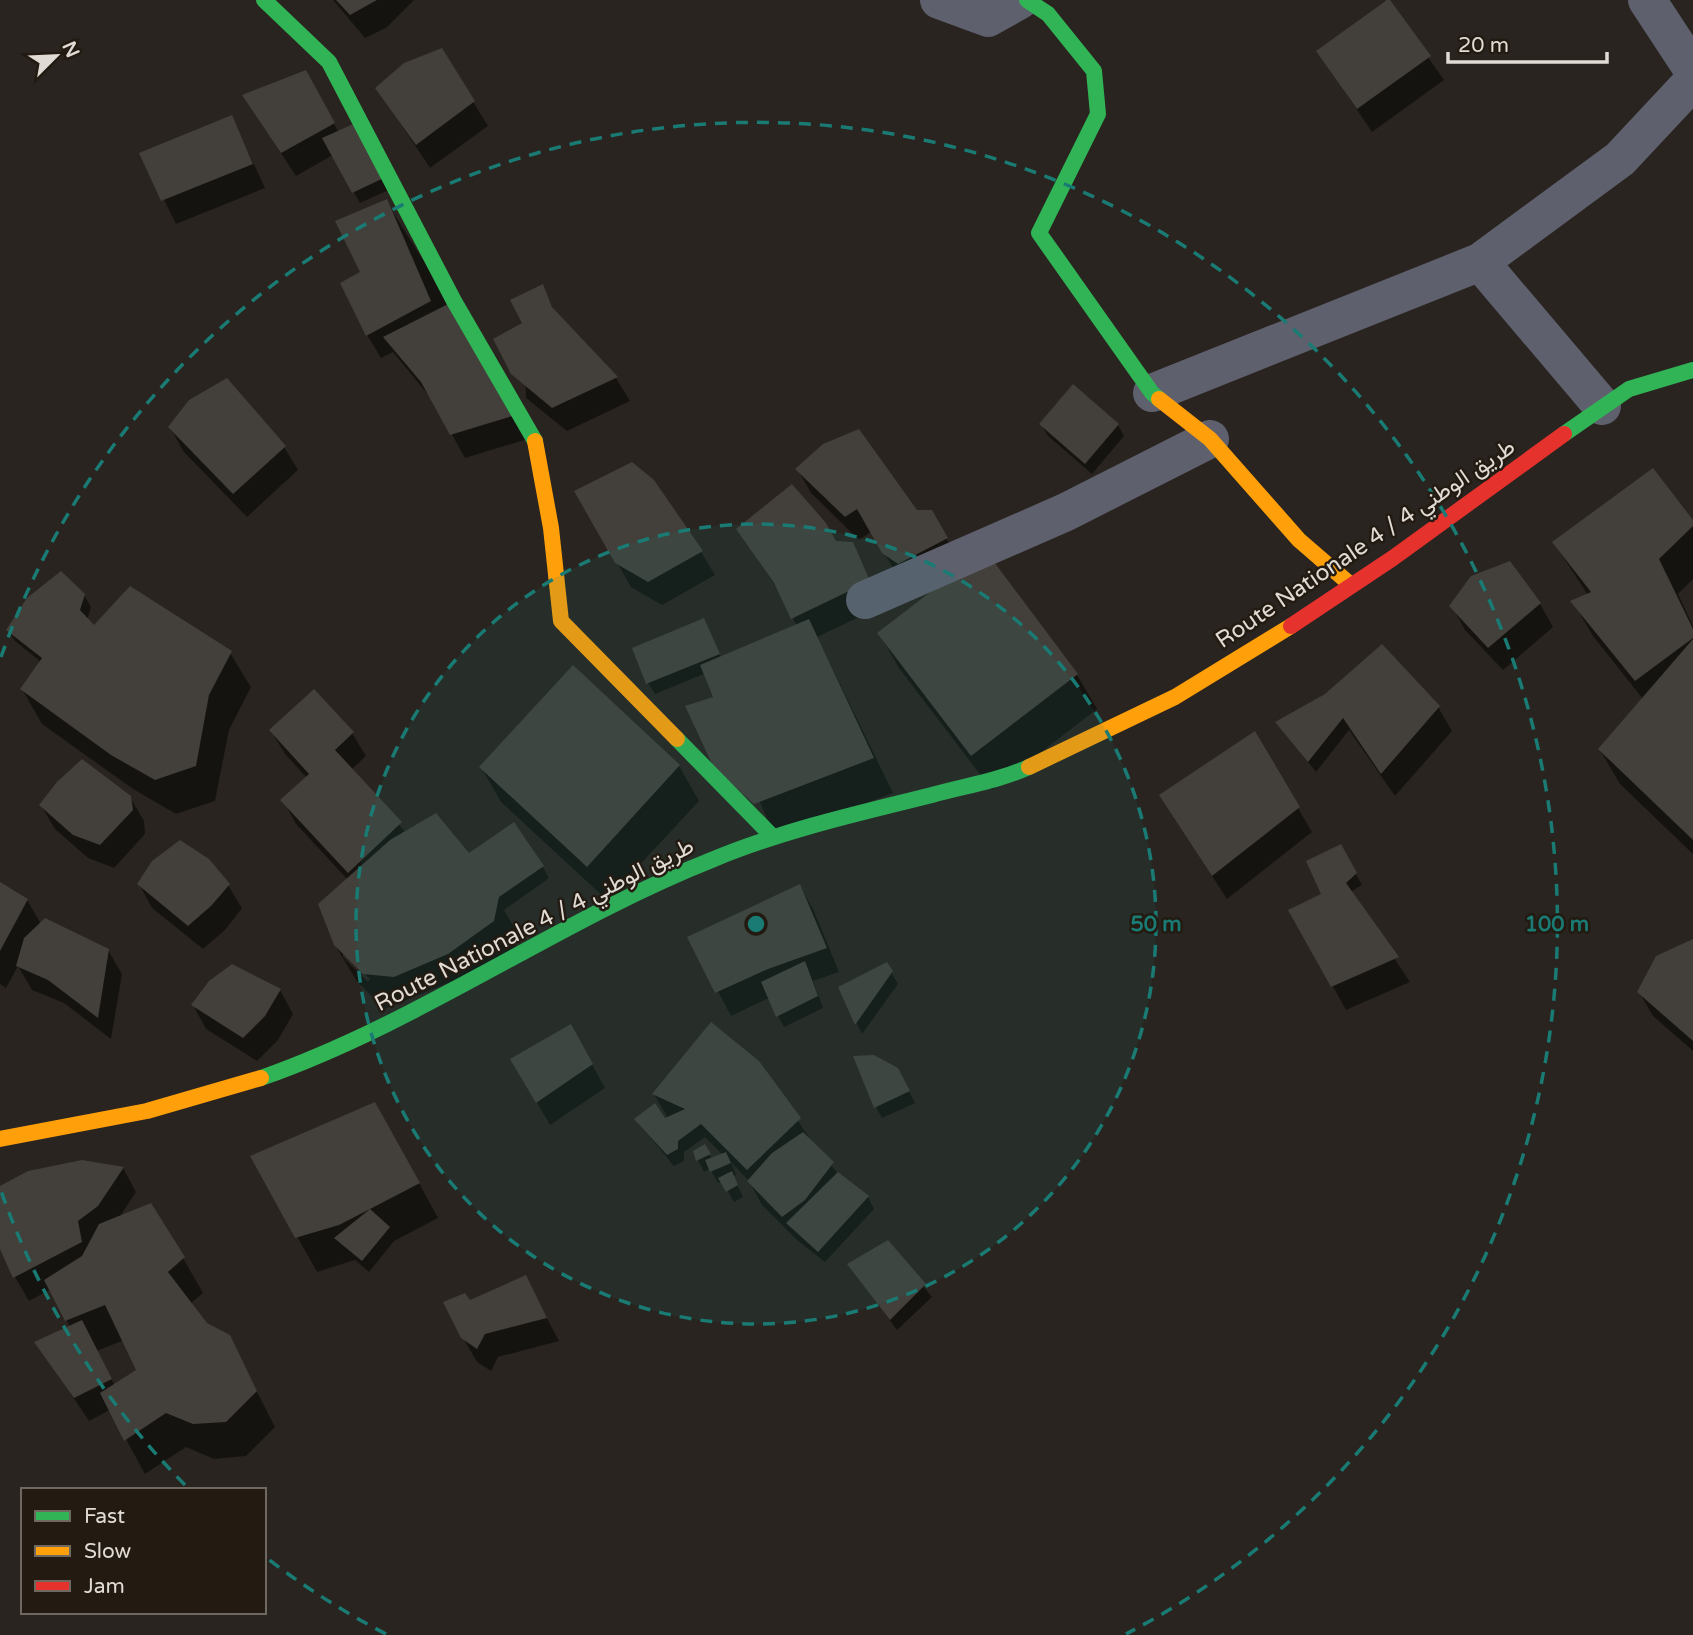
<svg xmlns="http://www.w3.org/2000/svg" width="1693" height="1635" viewBox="0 0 1693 1635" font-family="'Varela Round',Vazirmatn,sans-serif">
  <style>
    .shadow { fill: #0007; fill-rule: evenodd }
    .building { fill: #433f3a }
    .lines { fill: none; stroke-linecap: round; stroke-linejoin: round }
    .street { stroke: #5f606e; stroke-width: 38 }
    .fast { stroke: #30b455; stroke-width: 16 }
    .slow { stroke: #ff9f0a; stroke-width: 16 }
    .jam { stroke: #e5322d; stroke-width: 16 }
    .ring { fill: none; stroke: #197b73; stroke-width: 3.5; stroke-dasharray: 12 9 }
    .labels { text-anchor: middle; stroke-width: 5; stroke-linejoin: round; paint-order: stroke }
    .street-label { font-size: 23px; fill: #e0dbd5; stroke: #231b12 }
    .centre { fill: #197b73; stroke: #231b12; stroke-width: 3.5 }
    .ring-label { font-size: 21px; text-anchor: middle; font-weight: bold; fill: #197b73; stroke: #231b12; stroke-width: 5; stroke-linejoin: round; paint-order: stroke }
  </style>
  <rect width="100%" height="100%" fill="#29241f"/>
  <!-- shadow -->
  <g class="shadow">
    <path d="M333 0H414L386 28 365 38Z"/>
    <path d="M1389 1 1444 80 1372 132 1318 52Z"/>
    <path d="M441 50 488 126 430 168 377 88Z"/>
    <path d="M244 96H319L339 133 393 188 360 203 333 155 296 176Z"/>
    <path d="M232 117 265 188 176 224 141 154Z"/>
    <path d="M386 201 534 437 465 458 434 402 393 352 381 358 367 335 362 273Z"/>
    <path d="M543 287 555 313 616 378 630 401 567 431 526 398 524 324Z"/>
    <path d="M1041 424 1118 425 1124 436 1092 474 1048 436Z"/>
    <path d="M170 427 284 447 298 470 247 517 183 451Z"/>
    <path d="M798 470 916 511 931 512 960 562 898 577 872 531 859 540 811 493Z"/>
    <path d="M577 492 701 552 715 575 662 605 631 587Z"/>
    <path d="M1693 523V579L1678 594 1693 626V854L1620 784 1600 750 1643 699 1593 636 1573 602 1588 595 1554 543Z"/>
    <path d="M738 530 852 544 882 606 817 637 893 793 775 838 706 673 655 694 648 683 704 620 721 658 797 626 782 596Z"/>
    <path d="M84 595 91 607 87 620 93 626 230 653 251 687 229 730 215 801 176 814 133 789 42 724 22 689 41 662 15 641 8 630Z"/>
    <path d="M1540 604 1553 627 1503 670 1465 630 1452 606Z"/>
    <path d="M879 633 1077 675 1097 709 992 790 899 668Z"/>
    <path d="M1438 707 1452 731 1395 796 1349 730 1316 772 1278 723Z"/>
    <path d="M271 731 352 733 366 756 351 770 406 833 468 855 543 867 549 878 504 910 518 934 514 956 384 1009 356 980 335 945 348 880 296 824 283 800 307 778 285 754ZM343 952 370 979 368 982 343 957Z"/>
    <path d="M1254 733 1312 832 1227 899 1175 819Z"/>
    <path d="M679 766 699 801 607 900 501 802 481 767Z"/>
    <path d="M130 797 144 821 145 834 114 868 88 858 55 829 41 805Z"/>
    <path d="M1340 846 1362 885 1350 892 1410 982 1346 1010 1291 911 1323 895Z"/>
    <path d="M0 884 27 900 41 924 108 950 122 974 111 1039 64 1003 32 990 18 966 6 988 0 984Z"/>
    <path d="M139 884 228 885 242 908 225 930 203 949 152 908Z"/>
    <path d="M800 886 813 909 839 972 813 981 823 1008 784 1027 769 998 731 1016 690 938Z"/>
    <path d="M1693 941V1051L1653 1016 1639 992Z"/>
    <path d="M886 964 898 984 862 1034 840 988Z"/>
    <path d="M280 990 293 1014 278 1040 257 1061 206 1029 193 1005Z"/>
    <path d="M584 1050 605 1088 550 1125 512 1059Z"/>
    <path d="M758 1063 813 1143 840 1176 868 1197 874 1209 825 1262 797 1240 762 1205 749 1181 731 1162 736 1175 733 1176 743 1197 734 1202 722 1181 718 1183 710 1169 704 1172 698 1160 695 1152 704 1146 712 1159 723 1155 705 1137 684 1152V1161L674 1166 636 1120 668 1118 654 1094Z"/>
    <path d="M897 1069 915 1103 882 1118 876 1107Z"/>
    <path d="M395 1139 438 1218 394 1241 369 1272 355 1260 317 1272 252 1156Z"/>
    <path d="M123 1168 136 1192 119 1218 183 1258 203 1293 190 1304 206 1324 229 1337 275 1427 246 1456 214 1459 186 1447 145 1474 110 1410 89 1421 37 1343 70 1327 51 1289 29 1301 15 1277 0 1244V1188ZM124 1340 138 1371 115 1386 97 1351Z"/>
    <path d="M887 1243 932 1297 897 1330 849 1265Z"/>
    <path d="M525 1277 559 1341 498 1357 491 1371 477 1362 463 1338 470 1302Z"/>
  </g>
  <!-- building -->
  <g class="building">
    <path d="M336 0H377L350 15Z"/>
    <path d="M1387 0H1390L1431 56 1357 109 1316 51Z"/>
    <path d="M442 48 475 101 416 145 375 88 404 63Z"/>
    <path d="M306 70 335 123 281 153 242 95Z"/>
    <path d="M232 115 253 164 161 201 139 153Z"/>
    <path d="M360 121 388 176 352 193 322 138Z"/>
    <path d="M387 199 431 301 366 336 340 283 360 272 335 221Z"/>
    <path d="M543 284 552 307 618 377 552 408 511 374 493 339 522 323 510 300Z"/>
    <path d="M454 301 522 413 450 435 421 382 383 337Z"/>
    <path d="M227 378 286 446 233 494 168 427 189 400Z"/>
    <path d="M1073 384 1119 424 1085 464 1039 424Z"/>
    <path d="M859 429 917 510H932L948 538 898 564 882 553 857 509 845 517 795 469 823 444Z"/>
    <path d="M632 462 654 480 703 551 648 582 615 563 574 491Z"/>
    <path d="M1653 468 1693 520V526L1659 559 1693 629V638L1635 681 1570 601 1591 592 1552 542Z"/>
    <path d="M792 484 826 523 836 541 853 542 870 581 791 619 774 583 736 529Z"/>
    <path d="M985 550 1078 674 971 756 877 633Z"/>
    <path d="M1510 561 1541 603 1488 648 1449 606 1471 576Z"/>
    <path d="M61 571 85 594 80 610 94 625 130 586 232 651 209 695 196 766 155 780 111 755 20 689 42 658 6 630 27 598Z"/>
    <path d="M704 618 720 654 646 684 632 648Z"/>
    <path d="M809 619 874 758 754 804 714 768 685 706 713 697 700 665Z"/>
    <path d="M1693 639V840L1598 749Z"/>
    <path d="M1382 644 1440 706 1381 774 1343 718 1308 762 1275 722 1325 694Z"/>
    <path d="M573 665 680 765 587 867 479 767Z"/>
    <path d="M314 689 354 732 335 750 402 822 348 873 280 800 309 774 269 730Z"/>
    <path d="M1255 731 1300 807 1212 876 1159 795Z"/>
    <path d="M82 759 131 796 133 810 100 845 73 835 39 805 57 782Z"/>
    <path d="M436 813 469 853 514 822 544 866 499 897 494 921 448 954 394 977 363 974 334 945 318 904 390 840Z"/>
    <path d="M180 840 209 859 230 884 211 906 188 926 137 884 152 861Z"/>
    <path d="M1341 844 1357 873 1346 883 1399 957 1331 987 1288 910 1321 894 1306 861Z"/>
    <path d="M0 882 28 899 0 951Z"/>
    <path d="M800 884 827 948 768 969 715 993 687 937Z"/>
    <path d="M45 918 109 949 98 1018 48 980 16 966 24 938Z"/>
    <path d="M1693 939V1041L1637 992 1656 956Z"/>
    <path d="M805 961 818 996 776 1017 761 982Z"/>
    <path d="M887 962 893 971 855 1025 838 987Z"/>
    <path d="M232 964 281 989 265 1016 243 1038 191 1005 209 981Z"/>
    <path d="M711 1022 759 1061 801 1118 747 1170 701 1124 678 1141V1149L667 1155 634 1119 655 1103 665 1118 685 1109 652 1094Z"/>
    <path d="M571 1024 593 1064 536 1103 510 1059Z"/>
    <path d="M874 1055 898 1068 910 1091 874 1108 853 1056Z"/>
    <path d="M375 1102 420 1183 370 1209 390 1227 362 1261 334 1238 370 1209 339 1225 295 1238 250 1156Z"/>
    <path d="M803 1132 834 1162 805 1200 782 1217 747 1181 772 1153Z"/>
    <path d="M705 1144 711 1154 696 1161 693 1151Z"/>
    <path d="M726 1152 731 1163 710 1172 705 1160Z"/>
    <path d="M82 1160 124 1167 98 1206 78 1221 82 1242 13 1278 0 1249V1186L28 1171Z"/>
    <path d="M732 1171 738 1185 726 1192 718 1178Z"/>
    <path d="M838 1172 869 1196 818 1252 786 1223Z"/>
    <path d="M151 1203 185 1257 168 1272 207 1323 230 1335 257 1391 226 1422 193 1424 166 1413 124 1441 100 1393 136 1370 105 1305 65 1321 44 1280 82 1256 99 1224Z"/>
    <path d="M888 1240 926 1284 890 1320 847 1264Z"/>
    <path d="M526 1275 547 1318 485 1334 477 1349 461 1338 443 1302 465 1293 470 1300Z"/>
    <path d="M82 1320 112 1379 74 1398 34 1342Z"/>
  </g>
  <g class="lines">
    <!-- street -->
    <g class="street">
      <path d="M939 0 988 18 1020 0"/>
      <path d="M1647 0 1693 70"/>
      <path d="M1480 262 1602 406"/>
      <path d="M1152 393 1480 262 1620 159 1693 81"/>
      <path d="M865 600 1066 512 1210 439"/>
    </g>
    <!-- fast -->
    <g class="fast">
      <path d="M264 0 329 62 454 301 535 441"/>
      <path d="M1027 0 1048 14 1094 71 1098 114 1039 233 1152 393 1159 399"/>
      <path d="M1564 434 1629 389 1693 370"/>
      <path d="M677 739 773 837"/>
      <path d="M261 1078C421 1022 557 921 714 859 784 830 859 813 932 795 964 786 998 781 1029 767"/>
    </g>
    <!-- slow -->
    <g class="slow">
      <path d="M1159 399 1210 439 1299 540 1351 585"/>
      <path d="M535 441 551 528 561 621 677 739"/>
      <path d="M1029 767 1175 697 1291 626"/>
      <path d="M0 1139 147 1111 261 1078"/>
    </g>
    <!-- jam -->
    <path class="jam" d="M1291 626 1393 558 1564 434"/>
  </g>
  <!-- distance rings -->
  <circle cx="756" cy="924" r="400" fill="#197b73" fill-opacity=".12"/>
  <g class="ring">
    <circle cx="756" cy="924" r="400"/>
    <path d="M386 1634A801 801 0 0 1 268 1559M185 1485A801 801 0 0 1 1 1191M1 657A801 801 0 1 1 1126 1634"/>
  </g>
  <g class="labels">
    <!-- street labels -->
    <g class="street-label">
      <text transform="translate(1365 543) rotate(-34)" y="8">Route Nationale 4 / طريق الوطني 4</text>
      <text transform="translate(534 924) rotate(-27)" y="8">Route Nationale 4 / طريق الوطني 4</text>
    </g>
  </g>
  <circle cx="756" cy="924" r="10" class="centre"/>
  <g class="ring-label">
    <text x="1156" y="931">50 m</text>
    <text x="1557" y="931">100 m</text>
  </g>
  <!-- legend -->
  <rect x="21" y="1488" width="245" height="126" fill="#231b12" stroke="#6f6860" stroke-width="2"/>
  <rect x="35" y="1511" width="35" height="10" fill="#30b455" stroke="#6f6860" stroke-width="2"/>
  <text x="84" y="1523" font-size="21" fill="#e0dbd5">Fast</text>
  <rect x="35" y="1546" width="35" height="10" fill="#ff9f0a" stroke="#6f6860" stroke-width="2"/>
  <text x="84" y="1558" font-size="21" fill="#e0dbd5">Slow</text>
  <rect x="35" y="1581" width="35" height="10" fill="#e5322d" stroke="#6f6860" stroke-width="2"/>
  <text x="84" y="1593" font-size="21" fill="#e0dbd5">Jam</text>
  <!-- north arrow -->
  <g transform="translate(56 56) rotate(66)" stroke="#231b12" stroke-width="5" paint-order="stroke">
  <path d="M0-5L12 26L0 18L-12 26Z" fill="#e0dbd5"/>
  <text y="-10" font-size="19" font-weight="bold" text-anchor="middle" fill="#e0dbd5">N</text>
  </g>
  <!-- scale -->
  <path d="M1448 52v10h159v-10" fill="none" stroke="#e0dbd5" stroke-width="3.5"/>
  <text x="1458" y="52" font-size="21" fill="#e0dbd5" stroke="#231b12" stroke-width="5" paint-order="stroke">20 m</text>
</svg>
